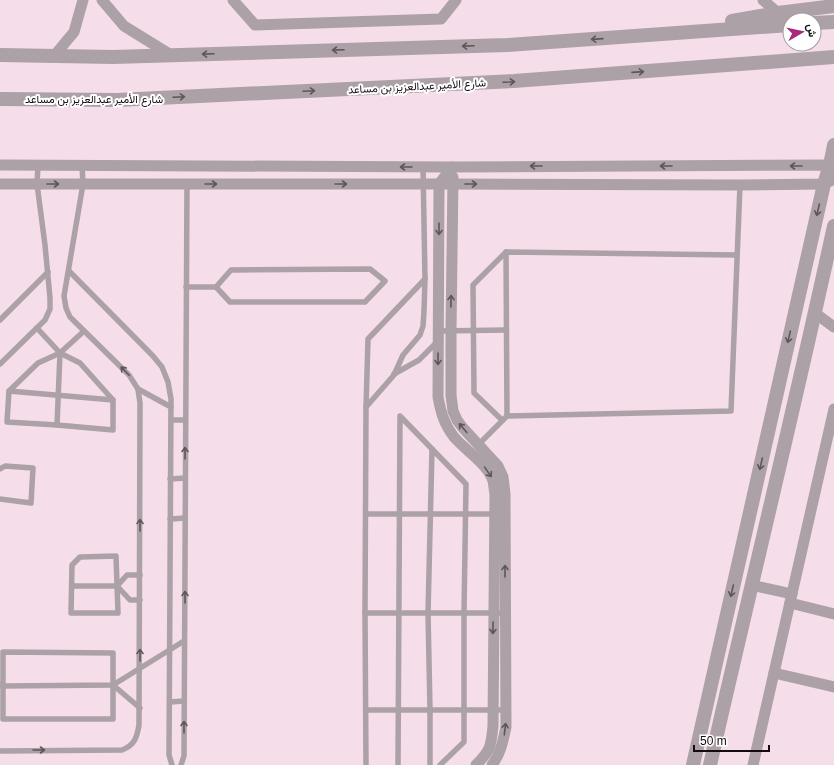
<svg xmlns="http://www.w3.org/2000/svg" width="834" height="765" viewBox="0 0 834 765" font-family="Arial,Vazirmatn,sans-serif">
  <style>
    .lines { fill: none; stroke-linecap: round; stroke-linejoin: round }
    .service { stroke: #aba1a6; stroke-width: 5.5 }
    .minor { stroke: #aba1a6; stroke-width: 11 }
    .tertiary { stroke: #aba1a6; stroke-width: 14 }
    .oneway { stroke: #5f565a }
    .labels { text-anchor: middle; stroke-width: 4; stroke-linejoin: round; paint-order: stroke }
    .street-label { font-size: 11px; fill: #130b0f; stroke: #fff }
  </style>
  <rect width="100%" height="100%" fill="#f5ddea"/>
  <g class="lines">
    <!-- service -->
    <g class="service">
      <path d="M69 271 153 356 162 367 168 382 171 399 169 755 172 765"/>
      <path d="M186 287H216L231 270 370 269 385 281 365 302H230L216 287"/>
      <path d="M0 320 48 272"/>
      <path d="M37 328 60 353 80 363 113 400V430L57 425 7 422 9 391 38 363 60 353 84 331"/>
      <path d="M438 331 506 330"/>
      <path d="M0 364 45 320 50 309V298L45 245 37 184 38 165"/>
      <path d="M394 374 419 360 438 341"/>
      <path d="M138 389 171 407"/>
      <path d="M9 391 113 400"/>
      <path d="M366 407 368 339 425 279"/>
      <path d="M507 416 506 252 736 255"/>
      <path d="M171 420H185"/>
      <path d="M502 420 474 393 473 285 506 252"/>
      <path d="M57 425 60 353"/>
      <path d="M478 445 507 416 731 411 740 185"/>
      <path d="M0 469 5 466 33 468 31 503 0 499"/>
      <path d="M170 479 185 478"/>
      <path d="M366 514H494"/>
      <path d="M170 519 185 518"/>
      <path d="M116 556 118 613H71L72 565 80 557Z"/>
      <path d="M72 586H117"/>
      <path d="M140 600H130L117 586 127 575H140"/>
      <path d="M365 613H506"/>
      <path d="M3 652 113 653V719H3Z"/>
      <path d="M0 684 3 686 113 685 184 641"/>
      <path d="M113 685 140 708"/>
      <path d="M170 702 184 701"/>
      <path d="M366 710H506"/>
      <path d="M0 751 122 750C135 745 137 737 139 725L140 403 138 389 129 375 70 317 66 308 64 296 83 184 82 165"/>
      <path d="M181 765 184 756 187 184"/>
      <path d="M366 765 365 613 366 407 394 375 403 355 420 335 423 326 424 311 425 279 423 167"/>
      <path d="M398 765 400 416 466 484 464 613V742L440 765"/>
      <path d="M430 765V710L428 613 432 449"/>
    </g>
    <!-- minor -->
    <g class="minor">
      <path d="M102 0 124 26 171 55"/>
      <path d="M233 0 255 25 441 19 456 0"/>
      <path d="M763 0 778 13"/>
      <path d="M54 56 74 32 83 0"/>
      <path d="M0 165 452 167 830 165 834 168"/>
      <path d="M452 167 439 184 438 397C441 413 444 424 454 437 465 450 489 465 493 481 494 485 494 490 495 494L493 726C491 746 491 750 476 765"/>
      <path d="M453 177 451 331V395L453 411 457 420 463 428 498 466 503 477 505 494 506 727C503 741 501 753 492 765"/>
      <path d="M0 184H453L740 185 824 184 834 179"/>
      <path d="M815 313 834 327"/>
      <path d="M751 585 792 594"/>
      <path d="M790 603 834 614"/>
      <path d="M774 673 834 687"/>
      <path d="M753 765 834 409"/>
    </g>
    <!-- tertiary -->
    <g class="tertiary">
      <path d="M732 21 778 13 834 6"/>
      <path d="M814 23 834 22"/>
      <path d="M0 55 113 57 507 45 790 25"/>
      <path d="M0 99 117 100 514 81 834 57"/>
      <path d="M693 765 824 184 830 165 834 145"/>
      <path d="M710 765C751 585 795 406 834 226"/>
    </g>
  </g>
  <!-- one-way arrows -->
  <defs><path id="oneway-shaft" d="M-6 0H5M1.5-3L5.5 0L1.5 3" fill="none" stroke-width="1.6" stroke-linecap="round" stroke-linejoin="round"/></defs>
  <g class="oneway">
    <use href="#oneway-shaft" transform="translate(597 39) rotate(176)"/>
    <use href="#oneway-shaft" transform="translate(468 46) rotate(178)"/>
    <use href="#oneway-shaft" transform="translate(338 50) rotate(178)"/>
    <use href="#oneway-shaft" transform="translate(208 54) rotate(178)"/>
    <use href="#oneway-shaft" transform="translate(638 72) rotate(-4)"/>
    <use href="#oneway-shaft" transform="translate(509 82) rotate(-3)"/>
    <use href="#oneway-shaft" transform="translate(309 91) rotate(-3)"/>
    <use href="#oneway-shaft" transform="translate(179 97) rotate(-3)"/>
    <use href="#oneway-shaft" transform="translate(536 166) rotate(180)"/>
    <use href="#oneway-shaft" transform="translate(666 166) rotate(180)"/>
    <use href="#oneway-shaft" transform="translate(796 166) rotate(180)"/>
    <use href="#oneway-shaft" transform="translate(406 167) rotate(-180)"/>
    <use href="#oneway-shaft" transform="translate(53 184)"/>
    <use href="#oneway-shaft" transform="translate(211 184)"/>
    <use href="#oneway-shaft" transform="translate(341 184)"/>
    <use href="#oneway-shaft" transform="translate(471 184)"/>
    <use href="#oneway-shaft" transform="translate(818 210) rotate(103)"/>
    <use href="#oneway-shaft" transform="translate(439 229) rotate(90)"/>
    <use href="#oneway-shaft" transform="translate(451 301) rotate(-89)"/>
    <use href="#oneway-shaft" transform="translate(789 337) rotate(103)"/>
    <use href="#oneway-shaft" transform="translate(438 359) rotate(90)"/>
    <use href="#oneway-shaft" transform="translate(125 371) rotate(-134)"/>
    <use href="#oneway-shaft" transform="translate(463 428) rotate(-130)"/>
    <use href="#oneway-shaft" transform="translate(185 453) rotate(-90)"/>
    <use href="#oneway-shaft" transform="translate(761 464) rotate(103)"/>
    <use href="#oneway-shaft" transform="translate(488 472) rotate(55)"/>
    <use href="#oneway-shaft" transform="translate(140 525) rotate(-90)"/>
    <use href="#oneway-shaft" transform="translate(505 571) rotate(-90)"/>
    <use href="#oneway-shaft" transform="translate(732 591) rotate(103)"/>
    <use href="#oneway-shaft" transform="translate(185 597) rotate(-90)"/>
    <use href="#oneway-shaft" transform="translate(493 628) rotate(91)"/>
    <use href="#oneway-shaft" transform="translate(140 655) rotate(-90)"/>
    <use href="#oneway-shaft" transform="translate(184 727) rotate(-90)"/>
    <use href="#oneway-shaft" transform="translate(505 729) rotate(-83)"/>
    <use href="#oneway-shaft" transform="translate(39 750)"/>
  </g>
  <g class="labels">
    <!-- street labels -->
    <g class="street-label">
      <text transform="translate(417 86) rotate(-3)" y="4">شارع الأمير عبدالعزيز بن مساعد</text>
      <text x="94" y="103">شارع الأمير عبدالعزيز بن مساعد</text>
    </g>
  </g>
  <!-- north arrow -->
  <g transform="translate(802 32) rotate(81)"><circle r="19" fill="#ffffff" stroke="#a19d9f"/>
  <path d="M0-3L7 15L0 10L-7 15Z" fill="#a62a7d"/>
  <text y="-6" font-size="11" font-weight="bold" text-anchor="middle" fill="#130b0f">ش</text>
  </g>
  <!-- scale -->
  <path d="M694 745v6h75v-6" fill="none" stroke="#130b0f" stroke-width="2"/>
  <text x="700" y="745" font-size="12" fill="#130b0f" stroke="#ffffff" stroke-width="3" paint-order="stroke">50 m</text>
</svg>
